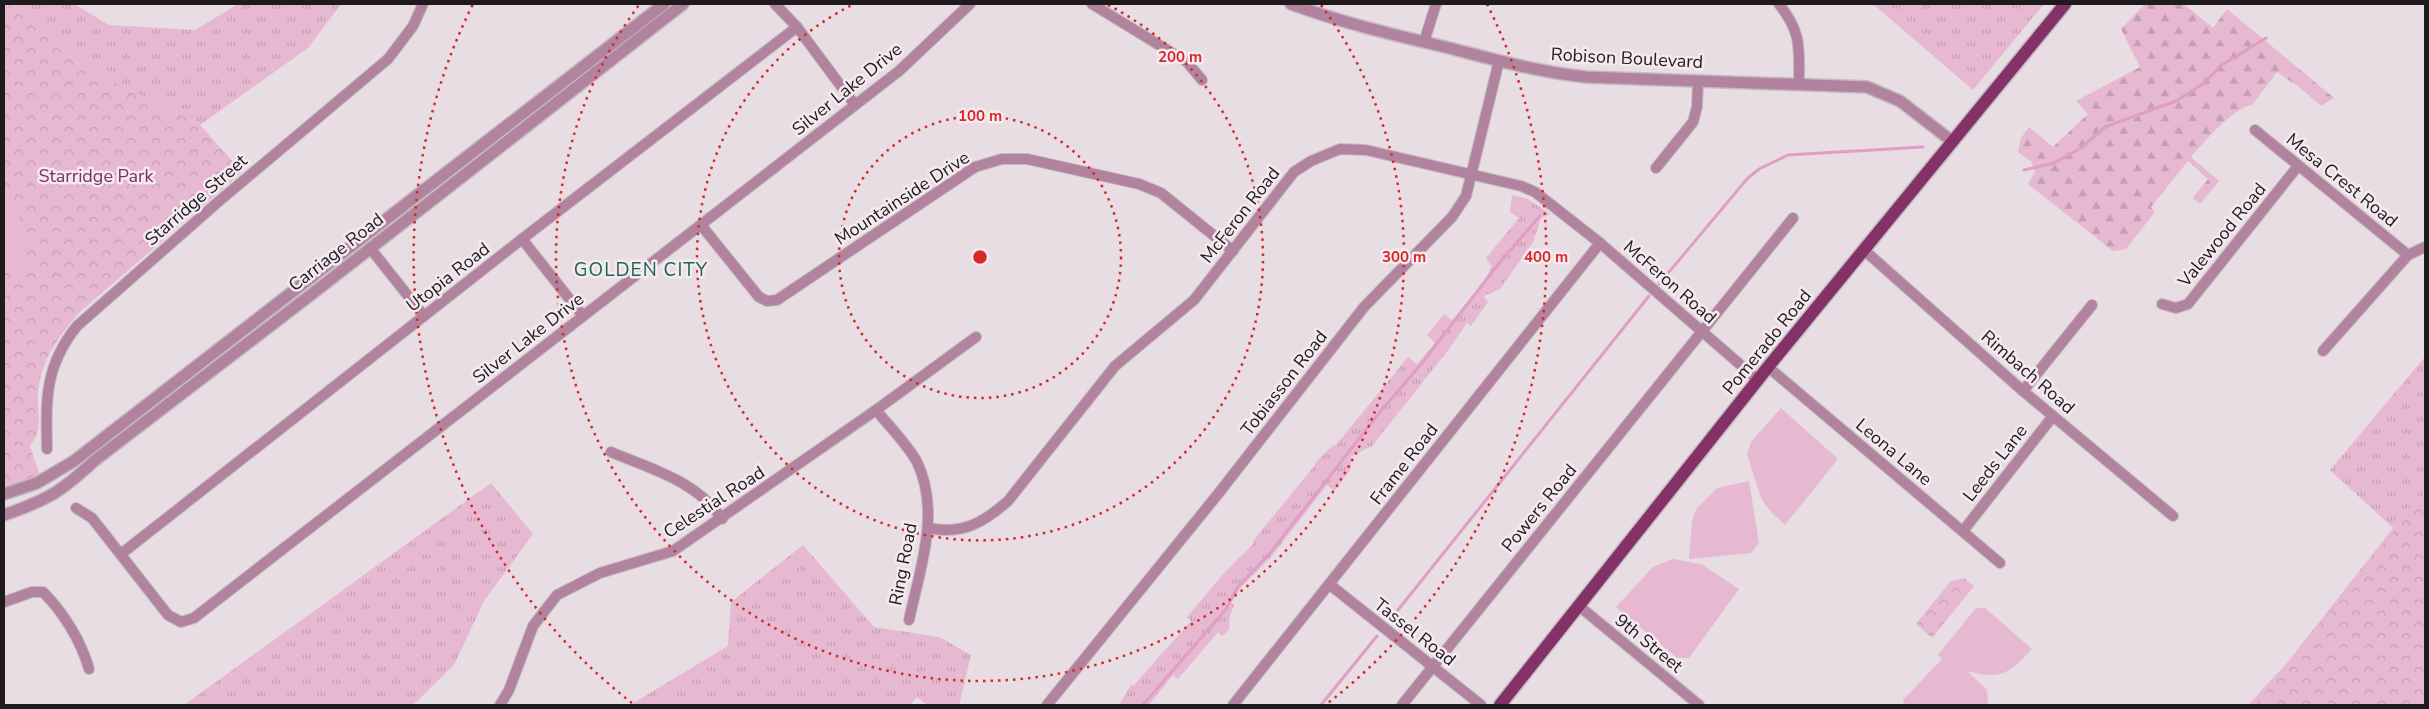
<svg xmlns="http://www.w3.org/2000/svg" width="2429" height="709" viewBox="0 0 2429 709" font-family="'Nunito Sans',sans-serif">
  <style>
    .grass { fill: url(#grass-tufts) }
    .forest { fill: url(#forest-firs) }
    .park { fill: url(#park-crowns) }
    .garden { fill: #e6b8d2 }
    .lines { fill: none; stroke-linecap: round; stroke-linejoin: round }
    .stream { stroke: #df9ec4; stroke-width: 3 }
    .minor-casing { stroke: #c3babf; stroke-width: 12 }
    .tertiary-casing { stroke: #c3babf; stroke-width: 14 }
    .primary-casing { stroke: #c3babf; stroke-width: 15 }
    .minor { stroke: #b2839e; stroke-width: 10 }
    .tertiary { stroke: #b2839e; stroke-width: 11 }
    .primary { stroke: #833167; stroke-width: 12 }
    .ring { fill: none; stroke: #d62828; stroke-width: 2.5; stroke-dasharray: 2.5 5 }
    .labels { text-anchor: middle; stroke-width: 5; stroke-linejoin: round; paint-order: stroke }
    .street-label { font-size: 18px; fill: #1f1b1d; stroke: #f5eaf0 }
    .park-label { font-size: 18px; fill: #7b2e61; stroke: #f5eaf0 }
    .neighbourhood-label { font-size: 19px; letter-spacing: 1px; fill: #1d654e; stroke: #f5eaf0 }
    .centre { fill: #d62828; stroke: #f5eaf0; stroke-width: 2.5 }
    .ring-label { font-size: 15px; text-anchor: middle; font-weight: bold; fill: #d62828; stroke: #f5eaf0; stroke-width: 5; stroke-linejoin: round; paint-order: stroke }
  </style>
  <defs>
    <pattern id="grass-tufts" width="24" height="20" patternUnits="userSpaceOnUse" patternTransform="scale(1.25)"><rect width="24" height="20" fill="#e6b8d2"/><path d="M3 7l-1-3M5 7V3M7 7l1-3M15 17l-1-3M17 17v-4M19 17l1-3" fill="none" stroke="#c59eb4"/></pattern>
    <pattern id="forest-firs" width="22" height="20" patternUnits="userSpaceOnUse" patternTransform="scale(1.25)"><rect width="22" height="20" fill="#e6b8d2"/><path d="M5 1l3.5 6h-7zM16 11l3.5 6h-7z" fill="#c59eb4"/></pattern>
    <pattern id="park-crowns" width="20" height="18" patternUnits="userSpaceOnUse" patternTransform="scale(1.25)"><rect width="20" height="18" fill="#e6b8d2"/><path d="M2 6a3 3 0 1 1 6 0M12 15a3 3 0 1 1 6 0" fill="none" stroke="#c59eb4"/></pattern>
  </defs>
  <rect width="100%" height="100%" fill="#e7dde2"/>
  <!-- grass -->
  <g class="grass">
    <path d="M8 4H74L109 25 195 30 238 4H341L308 48 200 125 81 66Z"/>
    <path d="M1873 4H2044L1973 90Z"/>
    <path d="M1512 195 1528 199 1550 214 1541 218 1533 242 1500 289 1484 296 1488 302 1471 326 1467 323 1449 349 1372 446 1351 456V469L1334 491 1327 485 1271 557 1242 586 1231 603 1234 605 1230 616 1229 630 1222 636 1218 632 1178 679 1173 675 1149 705H1119L1131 685H1134L1191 621 1187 617 1224 573 1254 543 1253 541 1315 465V463L1333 445H1336L1408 357 1417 364 1435 343 1427 335 1444 314 1452 320 1480 287 1492 267 1486 258 1519 218 1510 212Z"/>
    <path d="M2425 357V705H2248L2287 663 2393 528 2330 470Z"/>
    <path d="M491 483 533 534 484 601 454 665 413 705H184Z"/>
    <path d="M803 545 874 627 939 637 971 655 959 705H927L917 697 910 705H630L728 646 731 602Z"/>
  </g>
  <!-- forest -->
  <path class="forest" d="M2145 4H2184L2213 28 2227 9 2334 98 2321 106 2299 87 2277 72 2252 105C2235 106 2203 143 2191 157L2219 181 2200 204 2193 198 2208 179 2188 161 2151 207 2155 212 2126 249 2113 251 2028 184 2035 172 2031 161 2018 152 2021 138 2029 127 2053 147 2088 114 2076 101 2140 67 2121 29Z"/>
  <!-- park -->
  <g class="park">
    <path d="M4 4H8L81 66 200 125 242 172 81 311C59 335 42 359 38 391 37 404 40 417 38 430 38 435 32 442 30 447L40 475 4 488Z"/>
    <path d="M2425 492V705H2255Z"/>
    <path d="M1964 578 1974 586 1932 638 1916 624 1950 582Z"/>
  </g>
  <!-- garden -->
  <g class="garden">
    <path d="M4 188C22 211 28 239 24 267L4 263Z"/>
    <path d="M1781 408 1838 459 1785 525 1770 511 1761 498 1747 454 1751 442Z"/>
    <path d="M1749 481 1759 543 1751 553 1689 559 1692 521 1697 508 1717 488Z"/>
    <path d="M1673 559 1701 564 1739 589 1689 658H1677L1616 607 1653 567Z"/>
    <path d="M1976 608H1985L2032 649C2008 674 2002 680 1967 671L1987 690 1988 705H1904L1903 700 1942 659 1938 655Z"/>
  </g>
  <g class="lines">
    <!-- stream -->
    <g class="stream">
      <path d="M2024 170 2054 163 2081 148 2105 127 2176 101 2203 84 2222 65 2266 38"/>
      <path d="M1659 284 1747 179 1759 169 1788 155 1923 147"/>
      <path d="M1390 620 1649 296"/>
      <path d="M1143 705 1226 609 1237 588 1270 553 1376 417 1422 363 1500 262 1540 216"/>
      <path d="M1321 705 1377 636"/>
    </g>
    <defs>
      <g id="minor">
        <path d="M775 4 797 27 855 105"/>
        <path d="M1092 4 1187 62 1202 80"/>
        <path d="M1779 4C1802 33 1799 48 1799 83"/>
        <path d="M1424 42 1436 4"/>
        <path d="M2255 130 2408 255"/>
        <path d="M1656 168 1693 122 1697 107 1698 81"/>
        <path d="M701 225 759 297 767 301 777 300 975 167 1002 159H1027L1139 184 1161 193 1233 251"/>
        <path d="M522 239 583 316"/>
        <path d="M370 248 424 316"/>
        <path d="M1864 250 2023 391 2173 516"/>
        <path d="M2162 304 2176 308 2188 304 2298 166"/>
        <path d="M2323 351 2408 255 2425 247"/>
        <path d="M1768 367 2000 563"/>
        <path d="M2023 391 2092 305"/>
        <path d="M876 410C888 425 908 445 917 462 941 512 920 569 909 620"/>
        <path d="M47 449C46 401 44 367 77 326L218 202 388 59 413 26 423 4"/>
        <path d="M611 452C651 469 697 481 722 519"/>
        <path d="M76 508 92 518 168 615 181 622 194 618 899 71 970 4"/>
        <path d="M928 528C962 535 983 523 1008 501L1115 366 1194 300 1294 172 1311 161 1340 149 1366 150 1521 186 1535 192 1600 243 1758 380"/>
        <path d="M1963 531 2053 416"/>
        <path d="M121 554 522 239 797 27"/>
        <path d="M1329 584 1481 705"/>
        <path d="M4 602 32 592H43C64 613 81 641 89 669"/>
        <path d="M1579 606 1699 705"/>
        <path d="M500 705 509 690 533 626 557 595 600 573 673 551 876 410 976 337"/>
        <path d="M1047 705 1218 494 1364 307 1452 217 1466 196 1499 61"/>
        <path d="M1233 705 1600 243"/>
        <path d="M1402 705 1793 218"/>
      </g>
      <g id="tertiary">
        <path d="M1291 4C1340 22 1390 34 1441 46 1489 58 1536 72 1586 77L1867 87 1900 101 1953 142"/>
        <path d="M4 494 37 483 74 461 664 4"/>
        <path d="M4 515C47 500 61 492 94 461L317 290 683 4"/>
      </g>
      <path id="primary" d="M1500 705 1768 367 2065 4"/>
    </defs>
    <!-- minor casing -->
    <use href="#minor" class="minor-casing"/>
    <!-- tertiary casing -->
    <use href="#tertiary" class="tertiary-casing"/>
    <!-- primary casing -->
    <use href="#primary" class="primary-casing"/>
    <!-- minor -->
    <use href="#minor" class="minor"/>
    <!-- tertiary -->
    <use href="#tertiary" class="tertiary"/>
    <!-- primary -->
    <use href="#primary" class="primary"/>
  </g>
  <!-- distance rings -->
  <g class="ring">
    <circle cx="980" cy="257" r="141"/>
    <path d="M1108 5A283 283 0 1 1 852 5"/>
    <path d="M1321 5A424 424 0 1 1 639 5"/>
    <path d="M632 703A566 566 0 0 1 473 4M1487 4A566 566 0 0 1 1328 703"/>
  </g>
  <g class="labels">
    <!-- street labels -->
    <g class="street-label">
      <text transform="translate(1627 58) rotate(3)" y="6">Robison Boulevard</text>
      <text transform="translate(847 89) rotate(-39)" y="6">Silver Lake Drive</text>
      <text transform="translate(2342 180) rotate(39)" y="6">Mesa Crest Road</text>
      <text transform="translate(902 198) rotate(-33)" y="6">Mountainside Drive</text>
      <text transform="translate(196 200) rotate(-41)" y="6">Starridge Street</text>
      <text transform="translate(1240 215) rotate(-52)" y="6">McFeron Road</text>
      <text transform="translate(2222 235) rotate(-51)" y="6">Valewood Road</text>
      <text transform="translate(336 252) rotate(-38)" y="6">Carriage Road</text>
      <text transform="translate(448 277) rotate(-38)" y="6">Utopia Road</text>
      <text transform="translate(1670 282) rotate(41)" y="6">McFeron Road</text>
      <text transform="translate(528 338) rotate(-38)" y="6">Silver Lake Drive</text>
      <text transform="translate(1767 342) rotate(-51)" y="6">Pomerado Road</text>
      <text transform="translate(2028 372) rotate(41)" y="6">Rimbach Road</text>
      <text transform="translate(1284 383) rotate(-52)" y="6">Tobiasson Road</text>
      <text transform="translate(1894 452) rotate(40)" y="6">Leona Lane</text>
      <text transform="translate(1995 463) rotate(-52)" y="6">Leeds Lane</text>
      <text transform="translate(1404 464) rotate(-52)" y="6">Frame Road</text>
      <text transform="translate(714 502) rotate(-33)" y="6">Celestial Road</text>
      <text transform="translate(1539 508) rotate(-51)" y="6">Powers Road</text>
      <text transform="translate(903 564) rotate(-79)" y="6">Ring Road</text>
      <text transform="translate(1415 632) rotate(38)" y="6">Tassel Road</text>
      <text transform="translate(1649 643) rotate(39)" y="6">9th Street</text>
    </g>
    <!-- park labels -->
    <g class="park-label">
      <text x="96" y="182">Starridge Park</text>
    </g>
    <!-- neighbourhood labels -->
    <g class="neighbourhood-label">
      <text x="641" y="276">GOLDEN CITY</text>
    </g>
  </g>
  <circle cx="980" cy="257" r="8" class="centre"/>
  <g class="ring-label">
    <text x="1180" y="62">200 m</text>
    <text x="980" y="121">100 m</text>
    <text x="1404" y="262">300 m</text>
    <text x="1546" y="262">400 m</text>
  </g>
  <!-- border -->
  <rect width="2429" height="709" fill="none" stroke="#1f1b1d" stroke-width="10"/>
</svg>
